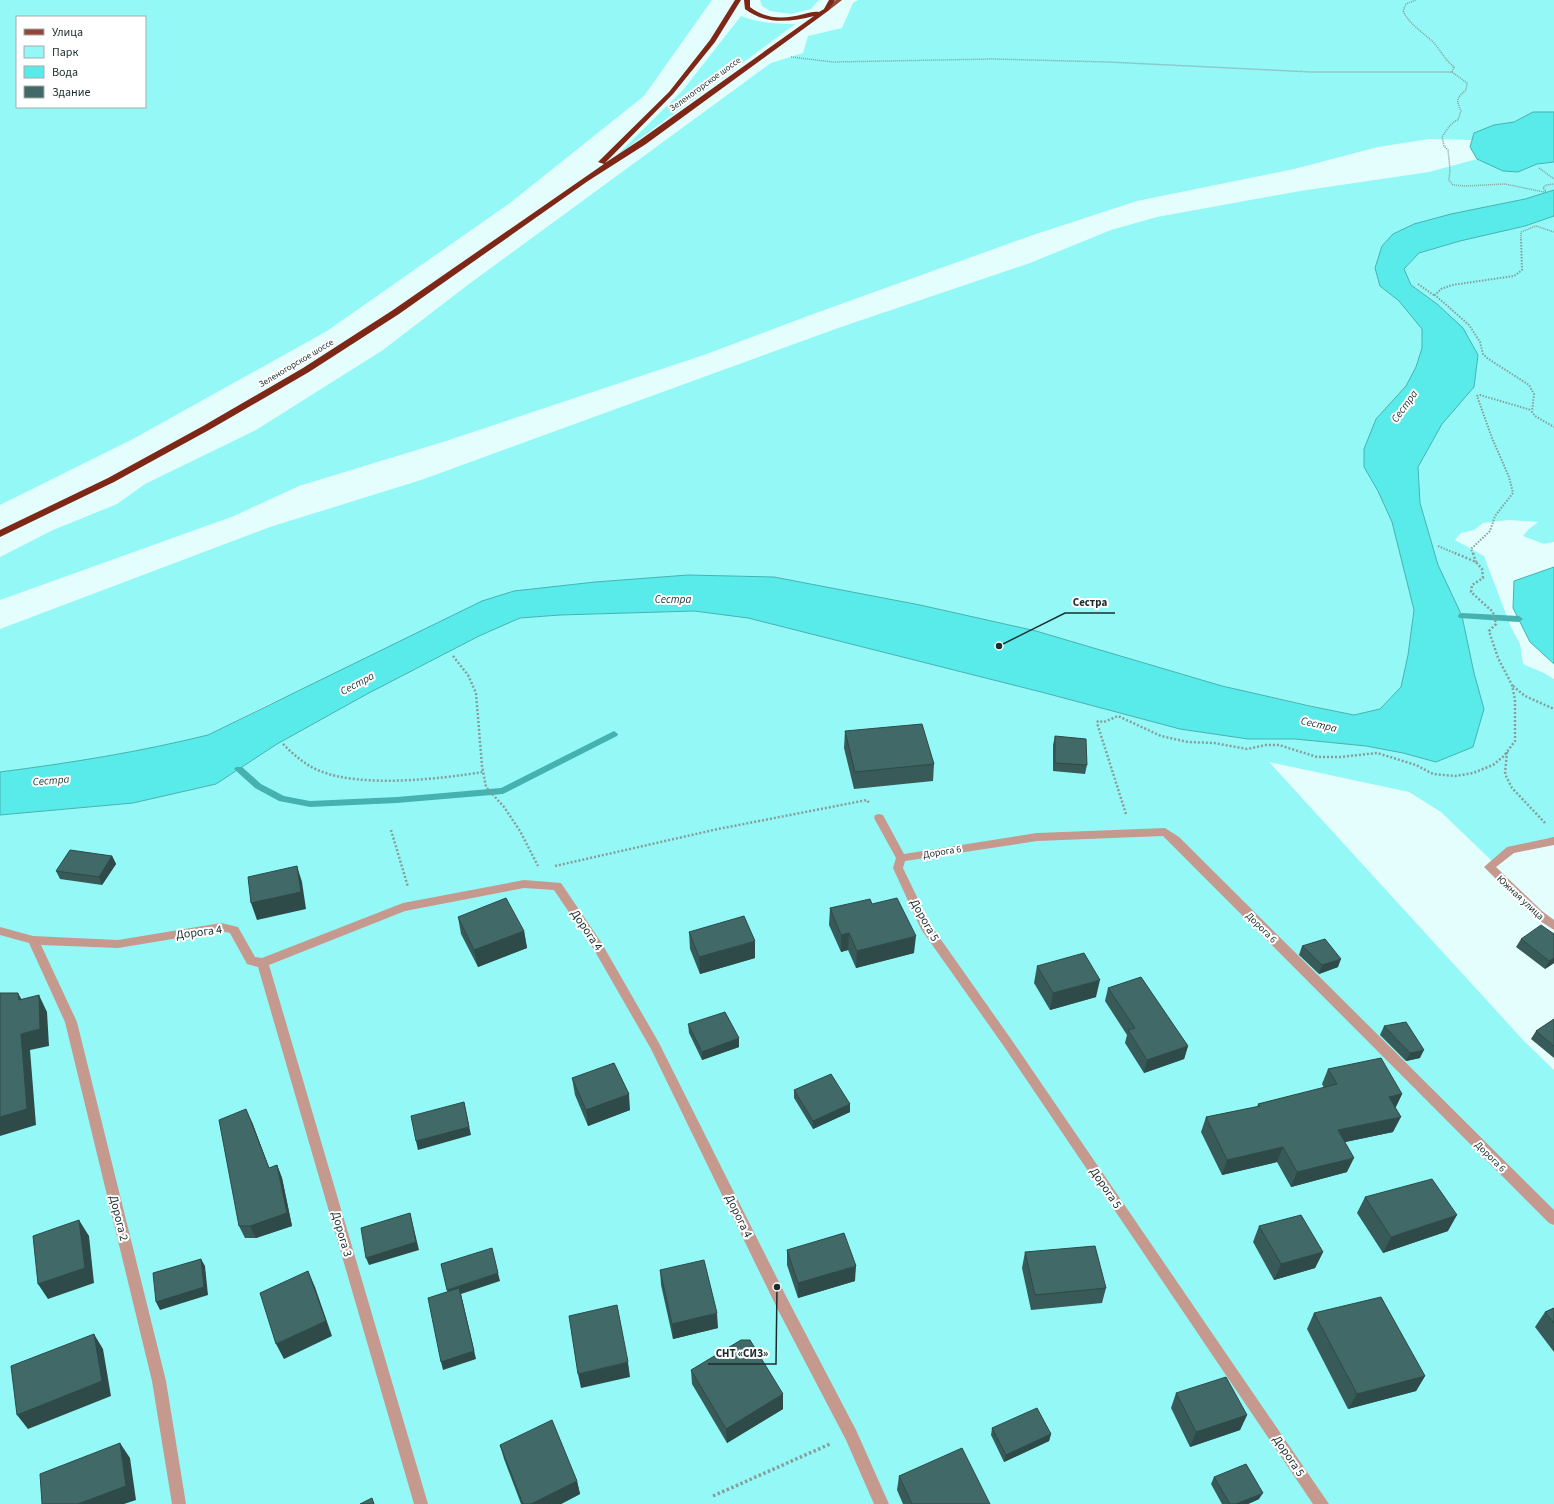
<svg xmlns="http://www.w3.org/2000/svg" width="1554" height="1504" viewBox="0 0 1554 1504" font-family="'Source Sans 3',sans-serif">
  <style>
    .green { fill: #94f9f6; fill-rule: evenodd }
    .water { fill: #58ebe9; stroke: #46b2b0 }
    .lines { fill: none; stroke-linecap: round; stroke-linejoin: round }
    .stream { fill: #46b2b0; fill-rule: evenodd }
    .path-far3 { stroke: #879d9c; stroke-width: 1.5; stroke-dasharray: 1 1; stroke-linecap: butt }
    .path-far2 { stroke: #879d9c; stroke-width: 2; stroke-dasharray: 1.5 1.5; stroke-linecap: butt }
    .path-far1 { stroke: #879d9c; stroke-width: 2.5; stroke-dasharray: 2 2; stroke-linecap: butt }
    .path { stroke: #879d9c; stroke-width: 3.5; stroke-dasharray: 2.5 2.5; stroke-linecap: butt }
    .minor { fill: #c5998e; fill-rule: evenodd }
    .major { fill: #934738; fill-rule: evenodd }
    .highway { fill: #7e2716; fill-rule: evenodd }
    .wall { fill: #385a59 }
    .shaded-wall { fill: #2e4a49 }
    .building { fill: #416968; stroke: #2e4a49 }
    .labels { text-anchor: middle; stroke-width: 4; stroke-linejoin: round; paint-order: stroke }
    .far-street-label { font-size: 9px; fill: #1b2c2c; stroke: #fff }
    .street-label { font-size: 10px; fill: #1b2c2c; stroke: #fff }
    .water-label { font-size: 11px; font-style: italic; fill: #1b3333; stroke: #fff }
    .near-street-label { font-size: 12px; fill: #1b2c2c; stroke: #fff }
    .leader { fill: none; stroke: #1b2c2c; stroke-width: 1.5 }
    .callout-dot { fill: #1b2c2c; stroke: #fff; stroke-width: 1.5 }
    .callout-label { font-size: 11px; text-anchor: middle; font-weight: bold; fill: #1b2c2c; stroke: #fff; stroke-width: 4; stroke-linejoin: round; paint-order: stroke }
  </style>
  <rect width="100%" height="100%" fill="#e4fefd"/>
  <!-- green -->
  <g class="green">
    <path d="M0 0H712L644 96 510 203 327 331 133 439 0 505ZM17 17H145V107H17Z"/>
    <path d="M760 0H819L811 9 791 14 770 11 762 6Z"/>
    <path d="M858 0H1554V112H1533L1514 122 1494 125 1474 133 1472 140 1429 139 1378 147 1294 169 1137 201 1030 236 816 313 704 355 446 441 299 486 234 516 0 600V557L53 530 117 504 145 484 256 430 383 350 469 284 771 63 803 53 808 36 842 28 853 3Z"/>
    <path d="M741 16C759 23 776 24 795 24L615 157 683 90Z"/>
    <path d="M1477 159 1503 171 1518 172 1537 164 1554 162V190L1525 199 1451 214 1414 224 1393 234 1382 246 1375 268 1380 286 1399 301 1422 329V348L1416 367 1406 386 1376 419 1364 467 1378 491 1392 522 1414 610 1408 655 1401 687 1380 709 1354 715 1222 686 1036 631 920 605 774 577 688 575 595 582 514 591 267 705 208 735 162 746 62 764 0 772V629L270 527 421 480 838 328 1030 263 1111 230 1157 217 1300 191 1429 172Z"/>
    <path d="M1554 216V542L1544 544 1523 536 1528 530 1538 522 1509 520 1483 523 1474 530 1461 533 1455 540 1484 556 1511 627 1520 644 1523 664 1544 673 1554 679V841L1511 850 1494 863 1441 812 1409 792 1269 762 1524 1041 1554 1070V1504H0V815L133 803 216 784 277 744 367 694 479 636 520 618 560 615 694 611 748 618 1045 693 1180 729 1248 739H1295L1366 746 1403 753 1436 762 1484 709 1474 673 1462 616 1438 565 1420 503 1418 467 1442 424 1474 387 1478 355 1437 304 1411 285 1404 269 1419 253 1460 241 1525 226Z"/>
  </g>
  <!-- water -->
  <g class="water">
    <path d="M1533 112H1554V162L1537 164 1518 172 1503 171 1477 159 1470 147 1474 133 1494 125 1514 122Z"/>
    <path d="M1554 190V216L1525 226 1460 241 1419 253 1404 269 1411 285 1437 304 1463 328 1478 355 1474 387 1442 424 1418 467 1420 503 1438 565 1462 616 1474 673 1484 709 1473 747 1436 762 1403 753 1366 746 1295 739H1248L1180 729 1045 693 748 618 694 611 560 615 520 618 479 636 367 694 277 744 216 784 133 803 0 815V772C70 763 139 752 208 735L482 601 514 591 595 582 688 575 774 577 920 605 1036 631 1222 686 1310 706 1354 715 1380 709 1401 687 1408 655 1414 610 1392 522 1378 491 1364 467V449L1376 419 1406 386 1416 367 1422 348V329L1399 301 1380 286 1375 268 1382 246 1393 234 1414 224 1451 214 1525 199Z"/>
    <path d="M1554 567V664L1530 642 1513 608 1514 581Z"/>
  </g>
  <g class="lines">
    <!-- stream -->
    <g class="stream">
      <path d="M1462 613 1519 616 1523 619 1519 622 1459 618 1458 616 1459 614Z"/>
      <path d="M614 731 618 734 617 736 503 794 397 803 310 807 279 801 255 788 234 769 236 767H242L261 784 284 796 310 801 397 797 501 788Z"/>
    </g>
    <!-- path-far3 -->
    <g class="path-far3">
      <path d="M791 57 833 62 993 59 1108 62 1311 72H1452L1454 67C1445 60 1441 51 1434 43 1423 32 1410 25 1403 11L1406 4 1416 0"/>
      <path d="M1452 72 1467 83 1466 90C1456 99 1456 99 1461 111L1458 120C1451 122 1446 131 1442 137L1444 146 1448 150 1450 169 1449 180 1453 185 1466 186 1505 184 1544 192 1546 191 1543 188 1546 185 1554 184"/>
      <path d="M1539 168 1554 179"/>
      <path d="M1521 240V232L1536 226 1554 232"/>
    </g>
    <!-- path-far2 -->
    <g class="path-far2">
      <path d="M1521 239 1522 270 1514 276 1452 285 1441 289 1435 295 1469 325 1480 342 1483 354 1487 358 1529 385 1534 394 1532 412 1535 416 1554 427"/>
      <path d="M1418 284 1435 296"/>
      <path d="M1438 546 1457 554"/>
      <path d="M1473 554 1471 549 1490 531 1495 516 1513 493 1509 477 1492 438 1477 396 1480 395 1531 410"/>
    </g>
    <!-- path-far1 -->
    <g class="path-far1">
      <path d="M1473 553 1476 562"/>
      <path d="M453 656 468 675 476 693 482 766 486 787 504 807 520 831 538 866"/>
      <path d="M1513 686 1525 696 1554 709"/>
      <path d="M283 744C294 755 305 765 320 771 362 788 439 779 483 772"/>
      <path d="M1507 752 1505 774 1512 788 1545 823"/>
      <path d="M1126 814 1097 723 1098 721 1104 722 1118 716 1161 736 1188 742 1214 743 1247 749 1266 745H1279L1317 757H1340L1377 753 1416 765 1433 774 1455 776 1473 773 1493 765 1504 756 1515 741V700L1512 685 1498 658 1489 631 1496 624 1493 612 1471 592 1472 585 1483 578 1482 569 1476 562 1455 553"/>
      <path d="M391 830 408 887"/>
      <path d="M555 866 718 829 867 800 869 803"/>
    </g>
    <!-- path -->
    <path class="path" d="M713 1496 830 1444"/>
    <!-- minor -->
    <g class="minor">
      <path d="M879 814 883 815 904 854 1037 833 1165 828 1179 837 1554 1210V1225L1549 1223 1163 836 1037 841 905 861 903 868 930 924 1011 1039 1329 1504H1313L1003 1045 921 929 893 868 896 858 874 818 875 815Z"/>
      <path d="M1554 837V845L1514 853 1496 867 1542 911 1554 920V930L1534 917 1484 867 1507 847Z"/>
      <path d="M524 880 561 883 601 942 659 1043 788 1300 856 1430 889 1504H874L846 1440 778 1310 651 1049 593 948 554 890 524 888 405 911 269 965 428 1504H414L258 967 247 964 230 933 221 931 118 948 41 945 77 1022 166 1381 186 1504H172L152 1381 65 1022 29 943 0 935V927L33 936 118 940 221 923 238 927 255 957 262 958 403 903Z"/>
    </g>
    <!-- major -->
    <path class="major" d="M836 0H842L828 11H824V9Z"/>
    <!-- highway -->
    <path class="highway" d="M735 0H741L715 42 673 94 605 163 640 140 814 16C790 22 766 25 745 9L744 0H750V7C767 20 785 19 804 14 809 13 814 11 819 12L824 9 829 0H835L828 11 646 144 588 181 399 314 309 372 209 430 114 482 0 537V530L108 478 203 426 303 368 393 310 604 164 598 162 669 92 710 40Z"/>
  </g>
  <!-- wall -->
  <g class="wall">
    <path d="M845 731 934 764 933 781 854 789 844 748Z"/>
    <path d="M1055 736 1087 765 1085 774 1053 771V745Z"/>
    <path d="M112 856 116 864 102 885 60 879 56 871Z"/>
    <path d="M872 904 914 953 856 968 848 950 841 952 829 925 830 908Z"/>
    <path d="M458 917 524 931 527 948 478 967 461 934Z"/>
    <path d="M689 932 755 958 700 974 690 949Z"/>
    <path d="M1554 934V963L1545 969 1516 947 1521 939Z"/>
    <path d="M1302 946 1338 967 1319 974 1299 955Z"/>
    <path d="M1037 966 1096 997 1050 1010 1034 983Z"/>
    <path d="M1108 988 1188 1046 1184 1059 1144 1073 1125 1043 1127 1035 1105 1001Z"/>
    <path d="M1554 1019V1058L1531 1039 1536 1031Z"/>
    <path d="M688 1024 739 1047 702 1060 689 1033Z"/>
    <path d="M1384 1026 1420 1058 1406 1061 1380 1035Z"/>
    <path d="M1328 1069 1402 1094 1395 1108 1393 1132 1345 1142 1347 1172 1291 1187 1277 1162 1222 1175 1201 1132 1206 1117 1257 1107 1258 1104 1324 1088 1322 1084Z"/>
    <path d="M572 1078 630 1110 588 1126 575 1095Z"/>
    <path d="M794 1090 850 1112 813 1129 794 1098Z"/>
    <path d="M252 1122 269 1168 277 1165 282 1178 292 1226 256 1238H245L239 1226Z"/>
    <path d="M1365 1197 1448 1231 1383 1253 1357 1213Z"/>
    <path d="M1259 1226 1323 1252 1315 1268 1274 1280 1253 1242Z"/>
    <path d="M787 1250 855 1281 798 1298 787 1265Z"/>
    <path d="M1025 1252 1106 1288 1102 1303 1031 1310 1022 1268Z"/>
    <path d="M660 1270 718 1328 673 1339 661 1285Z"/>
    <path d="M1554 1308V1352L1535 1327 1545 1312Z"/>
    <path d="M1314 1313 1425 1376 1416 1391 1348 1409 1307 1329Z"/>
    <path d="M691 1370 783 1394V1409L727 1443 692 1384Z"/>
    <path d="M1176 1393 1247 1415 1240 1430 1190 1447 1171 1408Z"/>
    <path d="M992 1428 1051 1434 1049 1441 1004 1462 991 1435Z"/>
    <path d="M500 1445 577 1481 580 1494 561 1504H521L504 1459Z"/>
    <path d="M899 1476 990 1504H903L897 1490Z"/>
    <path d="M1214 1477 1259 1499 1248 1504H1222L1211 1484Z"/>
  </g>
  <!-- shaded-wall -->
  <g class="shaded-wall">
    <path d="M112 856 116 864 102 885 99 877Z"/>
    <path d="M297 866 302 882 306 909 257 920 251 903Z"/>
    <path d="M524 931 527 948 478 967 474 950Z"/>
    <path d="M849 933 848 950 841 952V935Z"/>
    <path d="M916 936 914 953 856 968 857 951Z"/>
    <path d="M755 941V958L700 974 699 957Z"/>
    <path d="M1554 958V963L1545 969 1549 961Z"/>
    <path d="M1341 959 1338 967 1319 974 1322 965Z"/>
    <path d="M1100 980 1096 997 1050 1010 1053 993Z"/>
    <path d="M18 993 27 1009 19 1000Z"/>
    <path d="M39 995 47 1012 49 1046 30 1050 36 1125 0 1136V1117L21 1034Z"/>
    <path d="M739 1038V1047L702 1060V1052Z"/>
    <path d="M1188 1046 1184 1059 1144 1073 1147 1060Z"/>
    <path d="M1424 1050 1420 1058 1406 1061 1410 1053Z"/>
    <path d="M629 1094 630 1110 588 1126 586 1110Z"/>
    <path d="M1402 1094 1395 1109 1389 1097Z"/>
    <path d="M464 1102 471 1135 418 1150 416 1141Z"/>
    <path d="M850 1104V1112L813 1129V1121Z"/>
    <path d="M246 1109 252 1122 274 1181 269 1168Z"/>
    <path d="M1401 1117 1393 1132 1331 1145 1338 1130Z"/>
    <path d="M1283 1147 1277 1162 1222 1175 1227 1160Z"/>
    <path d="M1354 1158 1347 1172 1291 1187 1297 1172Z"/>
    <path d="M277 1165 282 1178 292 1226 256 1238 250 1226Z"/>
    <path d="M410 1213 412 1221 419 1250 369 1265 366 1258Z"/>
    <path d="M1457 1215 1448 1231 1383 1253 1391 1237Z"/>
    <path d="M79 1220 89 1236 94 1283 48 1299 38 1284Z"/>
    <path d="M1323 1252 1315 1268 1274 1280 1281 1264Z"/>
    <path d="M201 1259 205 1266 208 1295 160 1310 156 1302Z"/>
    <path d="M856 1266 855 1281 798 1298V1283Z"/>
    <path d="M308 1271 315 1287 332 1336 284 1359 276 1344Z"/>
    <path d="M498 1273 500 1281 461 1294 476 1359 443 1370 441 1362 449 1297 447 1290Z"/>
    <path d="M717 1313 718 1328 673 1339 672 1324Z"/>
    <path d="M94 1334 103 1349 111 1396 28 1429 17 1415Z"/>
    <path d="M628 1362 630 1377 581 1388 578 1374Z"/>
    <path d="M1425 1376 1416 1391 1348 1409 1357 1394Z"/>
    <path d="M783 1394V1409L727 1443 726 1429Z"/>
    <path d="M1247 1415 1240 1430 1190 1447 1196 1432Z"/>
    <path d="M1051 1434 1049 1441 1004 1462 1006 1455Z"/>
    <path d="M120 1443 130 1458 136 1500 124 1504H78Z"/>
    <path d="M577 1481 580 1494 561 1504H531Z"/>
    <path d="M1263 1493 1259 1499 1248 1504H1236Z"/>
  </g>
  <!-- building -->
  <g class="building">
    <path d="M922 724 934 764 855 772 845 731Z"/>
    <path d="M1055 736 1086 739 1087 765 1055 763Z"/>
    <path d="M70 850 112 856 99 877 56 871Z"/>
    <path d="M297 866 301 892 251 903 248 877Z"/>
    <path d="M506 898 524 931 474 950 458 917Z"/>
    <path d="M897 898 916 936 857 951 849 933 841 935 830 908 870 899 872 904Z"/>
    <path d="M744 916 755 941 699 957 689 932Z"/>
    <path d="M1541 925 1554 934V958L1549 961 1521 939Z"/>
    <path d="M1325 939 1341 959 1322 965 1302 946Z"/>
    <path d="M1084 953 1100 980 1053 993 1037 966Z"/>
    <path d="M1141 977 1188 1046 1147 1060 1128 1030 1135 1028 1108 988Z"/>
    <path d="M0 993H18L19 1000 39 995 40 1029 21 1034 27 1109 0 1117Z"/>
    <path d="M725 1012 739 1038 702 1052 688 1024Z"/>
    <path d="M1554 1019V1046L1536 1031Z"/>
    <path d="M1406 1022 1424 1050 1410 1053 1384 1026Z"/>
    <path d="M1381 1058 1402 1094 1389 1097 1401 1117 1338 1130 1354 1158 1297 1172 1283 1147 1227 1160 1206 1117 1260 1106 1258 1104 1337 1084 1328 1069Z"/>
    <path d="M614 1063 629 1094 586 1110 572 1078Z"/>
    <path d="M831 1074 850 1104 813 1121 794 1090Z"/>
    <path d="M464 1102 469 1127 416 1141 411 1116Z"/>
    <path d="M246 1109 269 1168 277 1165 287 1213 250 1226H239L219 1120Z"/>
    <path d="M1432 1179 1457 1215 1391 1237 1365 1197Z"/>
    <path d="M410 1213 416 1242 366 1258 361 1228Z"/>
    <path d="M1301 1215 1323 1252 1281 1264 1259 1226Z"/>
    <path d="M79 1220 85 1268 38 1284 33 1236Z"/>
    <path d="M844 1233 856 1266 798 1283 787 1250Z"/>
    <path d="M1095 1246 1106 1288 1035 1295 1025 1252Z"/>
    <path d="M492 1248 498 1273 447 1290 441 1264Z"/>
    <path d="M201 1259 204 1287 156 1302 153 1273Z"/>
    <path d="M704 1260 717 1313 672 1324 660 1270Z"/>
    <path d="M308 1271 326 1321 276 1344 260 1293Z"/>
    <path d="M459 1288 474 1351 441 1362 428 1298Z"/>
    <path d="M1381 1297 1425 1376 1357 1394 1314 1313Z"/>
    <path d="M617 1305 628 1362 578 1374 569 1316Z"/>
    <path d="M1554 1308V1323L1545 1312Z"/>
    <path d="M94 1334 102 1381 17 1415 11 1366Z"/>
    <path d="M741 1340H750L783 1394 726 1429 691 1370Z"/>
    <path d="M1226 1377 1247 1415 1196 1432 1176 1393Z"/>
    <path d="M1037 1408 1051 1434 1006 1455 992 1428Z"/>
    <path d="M552 1420 577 1481 531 1504H523L500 1445Z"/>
    <path d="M120 1443 126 1486 78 1504H42L40 1474Z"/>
    <path d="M962 1448 990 1504H912L899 1476Z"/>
    <path d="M1246 1464 1263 1493 1236 1504H1230L1214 1477Z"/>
    <path d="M372 1498 374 1504H360Z"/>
  </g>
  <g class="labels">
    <!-- far-street labels -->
    <g class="far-street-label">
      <text transform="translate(705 84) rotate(-36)" y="3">Зеленогорское шоссе</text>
      <text transform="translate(296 363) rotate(-31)" y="3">Зеленогорское шоссе</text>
    </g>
    <!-- street labels -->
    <g class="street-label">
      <text transform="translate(942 851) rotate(-9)" y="4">Дорога 6</text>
      <text transform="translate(1521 897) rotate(43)" y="4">Южная улица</text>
      <text transform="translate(1262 927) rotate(45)" y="4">Дорога 6</text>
      <text transform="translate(1491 1156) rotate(45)" y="4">Дорога 6</text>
    </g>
    <!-- water labels -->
    <g class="water-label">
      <text transform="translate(1404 406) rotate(-54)" y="4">Сестра</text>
      <text x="673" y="603">Сестра</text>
      <text transform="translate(357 683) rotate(-28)" y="4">Сестра</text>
      <text transform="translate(1319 724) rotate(13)" y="4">Сестра</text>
      <text transform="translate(51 780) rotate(-5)" y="4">Сестра</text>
    </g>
    <!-- near-street labels -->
    <g class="near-street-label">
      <text transform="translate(925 920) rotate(61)" y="4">Дорога 5</text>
      <text transform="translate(587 930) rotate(56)" y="4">Дорога 4</text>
      <text transform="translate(199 932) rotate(-7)" y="4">Дорога 4</text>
      <text transform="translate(1106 1188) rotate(56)" y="4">Дорога 5</text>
      <text transform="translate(739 1216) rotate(64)" y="4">Дорога 4</text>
      <text transform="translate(119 1218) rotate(76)" y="4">Дорога 2</text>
      <text transform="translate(342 1234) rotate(74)" y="4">Дорога 3</text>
      <text transform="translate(1289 1456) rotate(56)" y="4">Дорога 5</text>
    </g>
  </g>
  <!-- callouts -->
  <path class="leader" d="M999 646L1065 613H1115M777 1287L776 1364H708"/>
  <g class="callout-dot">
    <circle cx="999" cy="646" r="4"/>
    <circle cx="777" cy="1287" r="4"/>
  </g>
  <g class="callout-label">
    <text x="1090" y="606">Сестра</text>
    <text x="742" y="1357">СНТ «СИЗ»</text>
  </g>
  <!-- legend -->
  <rect x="16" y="16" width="130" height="92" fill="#ffffff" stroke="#a4abab"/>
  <rect x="24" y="29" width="20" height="6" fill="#934738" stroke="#a4abab"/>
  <text x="52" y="36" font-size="12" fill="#1b2c2c">Улица</text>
  <rect x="24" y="46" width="20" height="12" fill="#94f9f6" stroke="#a4abab"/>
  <text x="52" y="56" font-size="12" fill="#1b2c2c">Парк</text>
  <rect x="24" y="66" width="20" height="12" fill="#58ebe9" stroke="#a4abab"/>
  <text x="52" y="76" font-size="12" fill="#1b2c2c">Вода</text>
  <rect x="24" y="86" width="20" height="12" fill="#416968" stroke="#a4abab"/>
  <text x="52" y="96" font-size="12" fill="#1b2c2c">Здание</text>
</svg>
